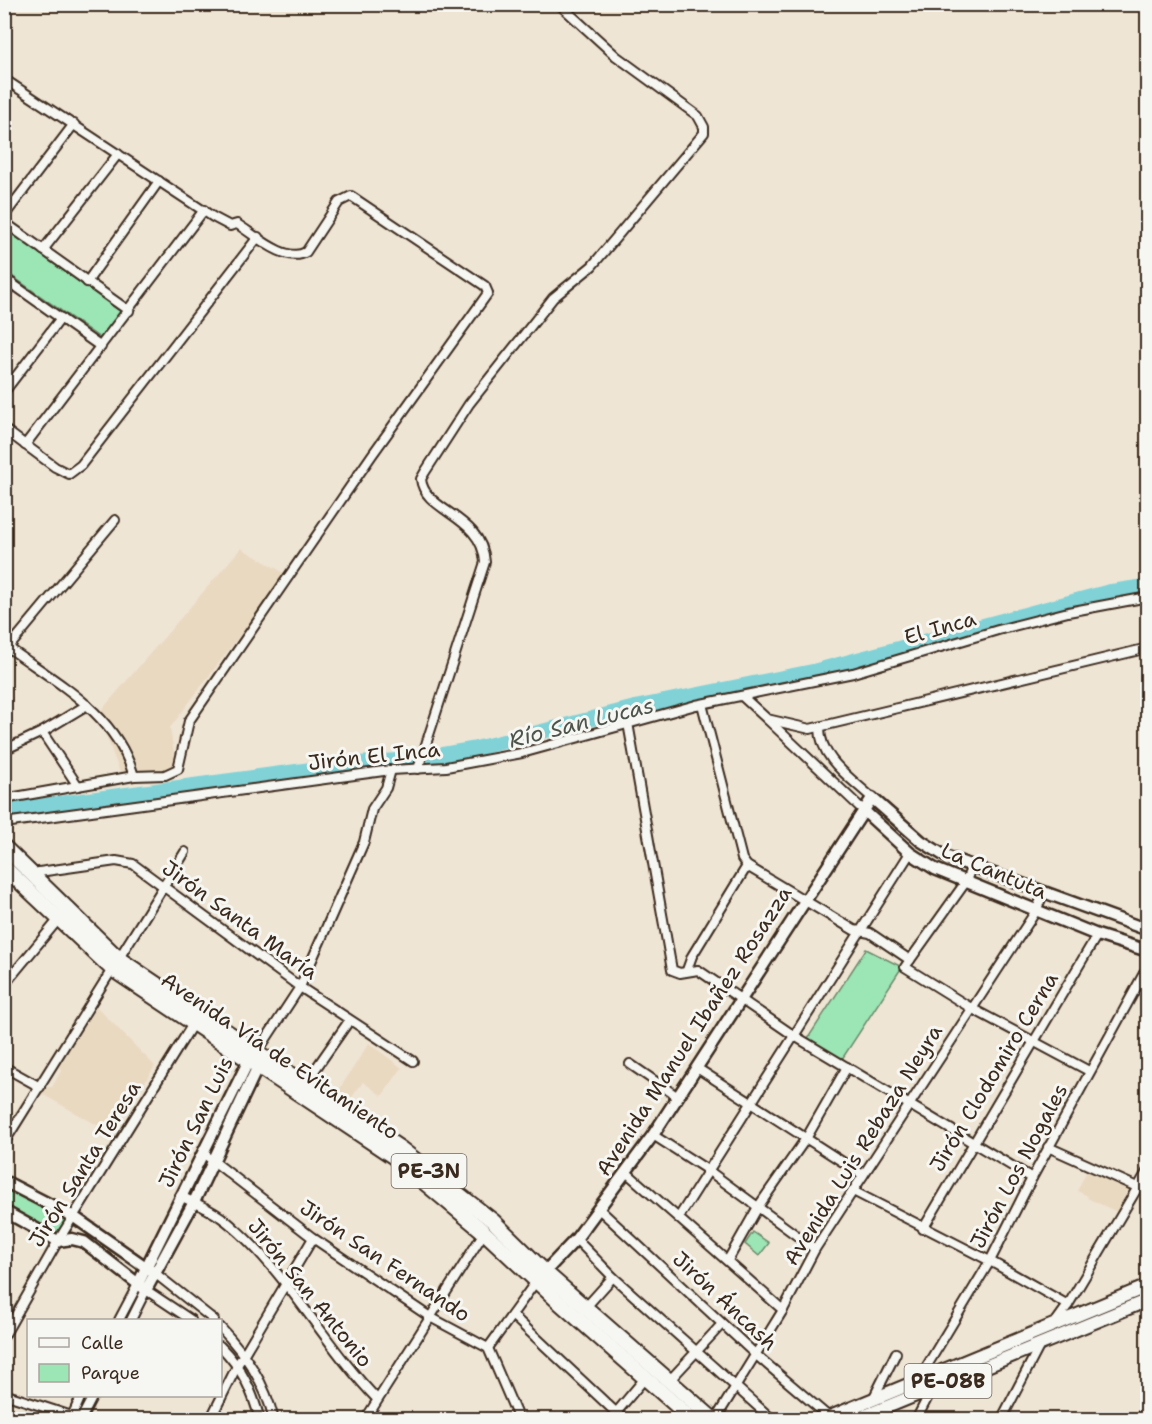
<svg xmlns="http://www.w3.org/2000/svg" width="1152" height="1424" viewBox="0 0 1152 1424" font-family="'Shantell Sans',sans-serif">
  <style>
    .built { fill: #ead9c1 }
    .green { fill: #9ce5b5; stroke: #6c886a; stroke-width: 1.5 }
    .lines { fill: none; stroke-linecap: round; stroke-linejoin: round }
    .river { stroke: #80d2d7; stroke-width: 15 }
    .street-casing { stroke: #3b2a1e; stroke-width: 12 }
    .secondary-casing { stroke: #3b2a1e; stroke-width: 15 }
    .primary-casing { stroke: #3b2a1e; stroke-width: 16 }
    .highway-casing { stroke: #3b2a1e; stroke-width: 18 }
    .street { stroke: #f6f6f2; stroke-width: 8 }
    .secondary { stroke: #f6f6f2; stroke-width: 10 }
    .primary { stroke: #f6f6f2; stroke-width: 12 }
    .highway { stroke: #f6f6f2; stroke-width: 14 }
    .labels { text-anchor: middle; stroke-width: 6; stroke-linejoin: round; paint-order: stroke }
    .shield { fill: #f6f6f2; stroke: #73675e; stroke-width: 1.5 }
    .shield-label { font-size: 20px; font-weight: bold; fill: #3b2a1e }
    .street-label { font-size: 21px; fill: #3b2a1e; stroke: #f6f6f2 }
    .water-label { font-size: 22px; font-style: italic; fill: #4c544c; stroke: #f6f6f2 }
  </style>
  <rect width="100%" height="100%" fill="#efe5d5"/>
  <filter id="ink" filterUnits="userSpaceOnUse"><feTurbulence type="fractalNoise" baseFrequency=".0167" numOctaves="2"/><feDisplacementMap in="SourceGraphic" scale="12" xChannelSelector="R" yChannelSelector="G"/><feConvolveMatrix kernelMatrix="1 2 1 2 8 2 1 2 1" color-interpolation-filters="sRGB"/></filter>
  <g filter="url(#ink)">
    <!-- built -->
    <g class="built">
      <path d="M241 548 286 574 170 728 177 770 123 781 98 714Z"/>
      <path d="M95 1005 155 1066 113 1134 40 1093 44 1087H52L61 1071 58 1064Z"/>
      <path d="M369 1043 402 1068 382 1096 363 1082 342 1111 331 1102Z"/>
      <path d="M1088 1168 1129 1187 1117 1212 1087 1198 1088 1196 1077 1191Z"/>
    </g>
    <!-- green -->
    <g class="green">
      <path d="M5 229 121 312 100 338 5 271Z"/>
      <path d="M866 949 902 967 842 1059 808 1038Z"/>
      <path d="M4 1179 70 1216 52 1239 5 1208Z"/>
      <path d="M753 1232 769 1243 759 1256 745 1244Z"/>
    </g>
    <g class="lines">
      <!-- river -->
      <path class="river" d="M4 811 352 764 417 759 474 749 637 707 815 671 1108 592 1148 586"/>
      <defs>
        <g id="street">
          <path d="M4 79 213 217 230 226 237 224C255 235 286 264 306 252L339 202 351 196 485 286 488 293 372 455 189 721 178 769 165 775 134 776 4 799"/>
          <path d="M4 216 74 124"/>
          <path d="M4 222 129 311"/>
          <path d="M43 250 118 154"/>
          <path d="M4 278 101 347"/>
          <path d="M87 282 159 181"/>
          <path d="M4 295 13 284"/>
          <path d="M4 392 61 318"/>
          <path d="M4 429 55 467 69 474 81 465 258 237"/>
          <path d="M25 445 204 210"/>
          <path d="M9 648C60 685 115 713 134 776"/>
          <path d="M4 653 115 520"/>
          <path d="M743 697 767 719 810 729 1148 648"/>
          <path d="M702 704 742 859 747 866 854 930 870 933 910 960"/>
          <path d="M768 720 863 810"/>
          <path d="M628 723 672 970 680 973 698 970 793 1035 1032 1178"/>
          <path d="M820 728C820 759 851 778 872 798"/>
          <path d="M42 732 78 786"/>
          <path d="M4 750 42 732 87 705"/>
          <path d="M418 769 485 562C482 515 424 512 421 479L425 472 469 404 542 312 553 298 592 266 704 133V127L698 116 616 56 559 4"/>
          <path d="M4 823 391 770 446 767 522 753 696 705 853 673 998 630 1068 612 1148 597"/>
          <path d="M972 866 965 883 905 967 971 1008 1089 1071"/>
          <path d="M32 873 116 861 133 864 300 987 413 1061"/>
          <path d="M687 970 692 956 747 866"/>
          <path d="M4 985 58 920"/>
          <path d="M258 1051 300 987 364 842 372 809 386 788 391 770"/>
          <path d="M630 1064 678 1097"/>
          <path d="M4 1067 40 1087"/>
          <path d="M697 1068 863 1175"/>
          <path d="M305 1084 349 1021"/>
          <path d="M653 1135 709 1171 815 1249"/>
          <path d="M4 1143 185 852"/>
          <path d="M1048 1147 1137 1187"/>
          <path d="M203 1153 313 1238 430 1317 488 1348 519 1420"/>
          <path d="M626 1172 783 1310"/>
          <path d="M853 1191 990 1261 1068 1305"/>
          <path d="M180 1196C198 1204 218 1213 232 1226 289 1275 325 1346 377 1399"/>
          <path d="M599 1209 755 1354 829 1417"/>
          <path d="M679 1217 910 853"/>
          <path d="M923 1229 1097 935"/>
          <path d="M576 1239 613 1277 773 1420"/>
          <path d="M728 1260 758 1207 807 1137 847 1067"/>
          <path d="M156 1274 214 1320"/>
          <path d="M586 1307 613 1277"/>
          <path d="M512 1315 624 1420"/>
          <path d="M119 1320 138 1284"/>
          <path d="M131 1320 146 1290 191 1320"/>
          <path d="M1055 1323 1068 1305 1148 1170"/>
          <path d="M220 1327C246 1355 265 1382 274 1420"/>
          <path d="M4 1336 58 1241 194 1022"/>
          <path d="M220 1346C242 1368 252 1390 260 1420"/>
          <path d="M488 1348 537 1280"/>
          <path d="M919 1379 990 1261 1032 1178 1148 966"/>
          <path d="M669 1381 722 1324"/>
          <path d="M4 1394 84 1420"/>
          <path d="M873 1399 896 1353"/>
          <path d="M71 1419 81 1396"/>
          <path d="M81 1419 93 1396"/>
          <path d="M210 1420 238 1364 313 1238"/>
          <path d="M365 1420 485 1231"/>
          <path d="M610 1420 646 1377"/>
          <path d="M715 1420 783 1310 815 1249 1036 911 1044 892"/>
          <path d="M916 1420 932 1389"/>
          <path d="M1001 1420 1040 1345"/>
          <path d="M1139 1420 1148 1405"/>
        </g>
        <g id="secondary">
          <path d="M863 810 910 853 935 869 1097 935 1148 951"/>
          <path d="M4 1181 74 1217 150 1270"/>
          <path d="M4 1211 58 1241 72 1239 84 1242 146 1290 194 1202 258 1066V1060"/>
          <path d="M540 1277 576 1239 653 1135 872 798 921 841 945 856 1148 930"/>
          <path d="M138 1284 251 1056"/>
        </g>
        <g id="primary">
          <path d="M823 1420 1148 1286"/>
          <path d="M855 1420 1148 1300"/>
        </g>
        <g id="highway">
          <path d="M4 847 119 959 401 1149 493 1221 546 1273 714 1420"/>
          <path d="M4 867 112 969 394 1157 484 1232 560 1303 693 1420"/>
        </g>
      </defs>
      <!-- street casing -->
      <use href="#street" class="street-casing"/>
      <!-- secondary casing -->
      <use href="#secondary" class="secondary-casing"/>
      <!-- primary casing -->
      <use href="#primary" class="primary-casing"/>
      <!-- highway casing -->
      <use href="#highway" class="highway-casing"/>
      <!-- street -->
      <use href="#street" class="street"/>
      <!-- secondary -->
      <use href="#secondary" class="secondary"/>
      <!-- primary -->
      <use href="#primary" class="primary"/>
      <!-- highway -->
      <use href="#highway" class="highway"/>
    </g>
  </g>
  <g class="labels">
    <!-- shield labels -->
    <g class="shield">
      <rect x="391.5" y="1154" width="75" height="34" rx="4.5"/>
      <rect x="904.5" y="1364" width="87" height="34" rx="4.5"/>
    </g>
    <g class="shield-label">
      <text x="429" y="1178">PE-3N</text>
      <text x="948" y="1388">PE-08B</text>
    </g>
    <!-- street labels -->
    <g class="street-label">
      <text transform="translate(940 628) rotate(-16)" y="7">El Inca</text>
      <text transform="translate(374 756) rotate(-6)" y="7">Jirón El Inca</text>
      <text transform="translate(994 871) rotate(23)" y="7">La Cantuta</text>
      <text transform="translate(240 920) rotate(36)" y="7">Jirón Santa María</text>
      <text transform="translate(694 1031) rotate(-57)" y="7">Avenida Manuel Ibañez Rosazza</text>
      <text transform="translate(280 1056) rotate(34)" y="7">Avenida Vía de Evitamiento</text>
      <text transform="translate(994 1072) rotate(-59)" y="7">Jirón Clodomiro Cerna</text>
      <text transform="translate(196 1122) rotate(-64)" y="7">Jirón San Luis</text>
      <text transform="translate(863 1145) rotate(-58)" y="7">Avenida Luis Rebaza Neyra</text>
      <text transform="translate(85 1164) rotate(-58)" y="7">Jirón Santa Teresa</text>
      <text transform="translate(1019 1166) rotate(-62)" y="7">Jirón Los Nogales</text>
      <text transform="translate(385 1261) rotate(34)" y="7">Jirón San Fernando</text>
      <text transform="translate(310 1293) rotate(51)" y="7">Jirón San Antonio</text>
      <text transform="translate(725 1301) rotate(43)" y="7">Jirón Áncash</text>
    </g>
    <!-- water labels -->
    <g class="water-label">
      <text transform="translate(581 722) rotate(-14)" y="8">Río San Lucas</text>
    </g>
  </g>
  <!-- margin -->
  <rect width="1152" height="1424" fill="none" stroke="#f6f6f2" stroke-width="24"/>
  <rect x="12" y="12" width="1128" height="1400" fill="none" stroke="#3b2a1e" stroke-width="2" filter="url(#ink)"/>
  <!-- legend -->
  <rect x="27" y="1319" width="195" height="78" fill="#f6f6f2" stroke="#aba49d" stroke-width="1.5"/>
  <rect x="39" y="1338" width="30" height="9" fill="#f6f6f2" stroke="#aba49d" stroke-width="1.5"/>
  <text x="81" y="1349" font-size="18" fill="#3b2a1e">Calle</text>
  <rect x="39" y="1364" width="30" height="18" fill="#9ce5b5" stroke="#aba49d" stroke-width="1.5"/>
  <text x="81" y="1379" font-size="18" fill="#3b2a1e">Parque</text>
</svg>
